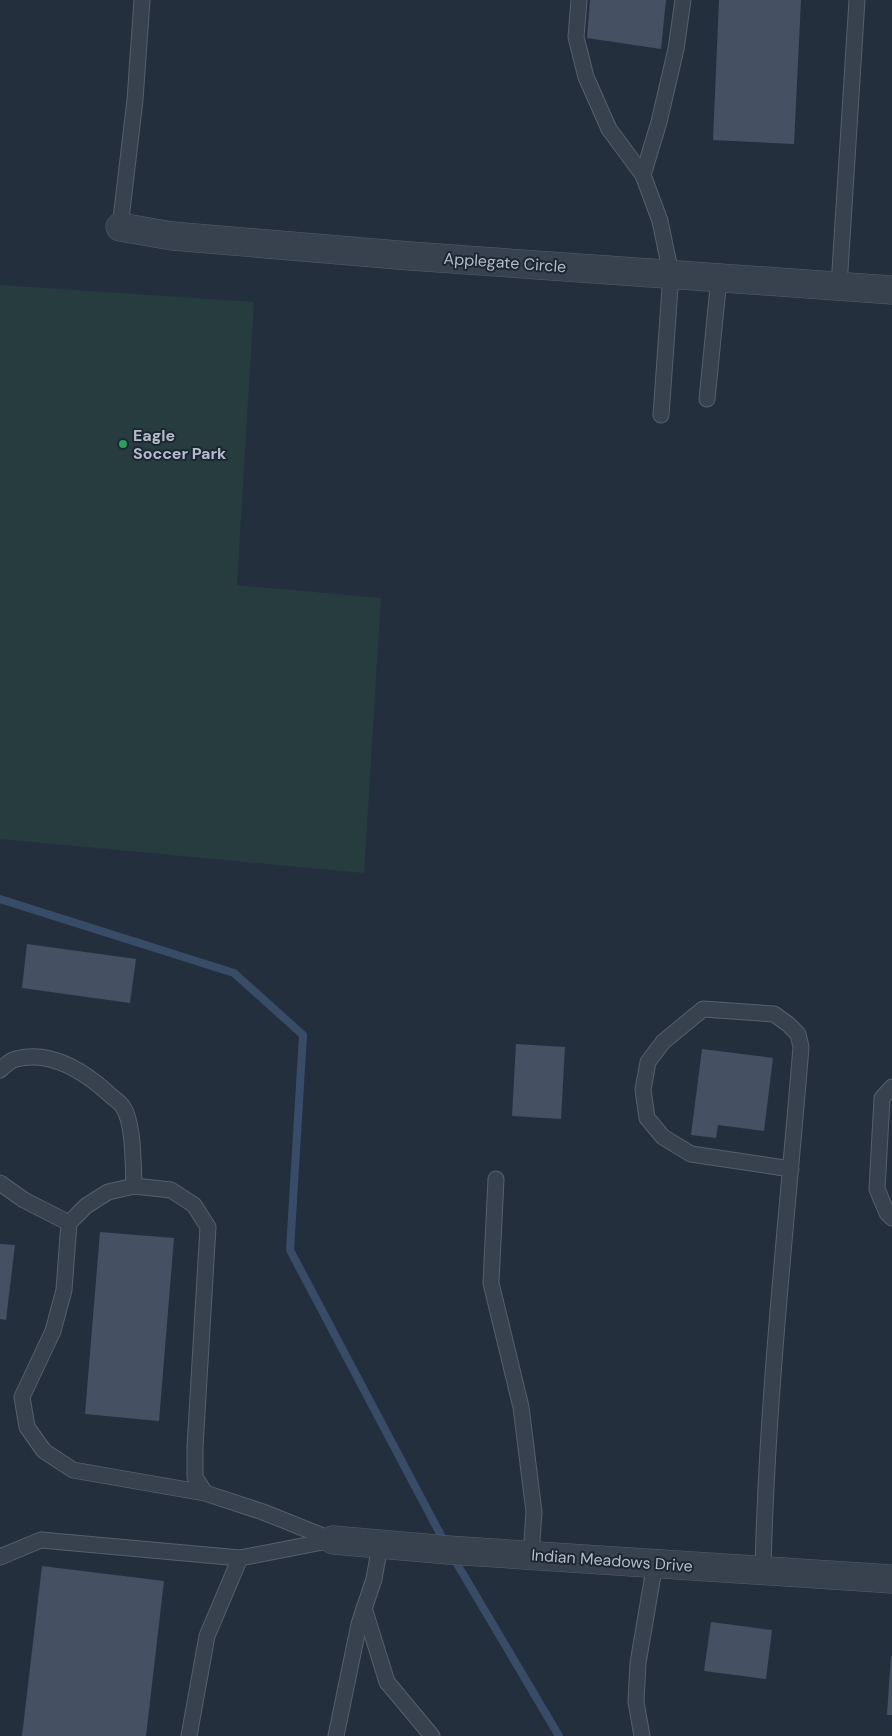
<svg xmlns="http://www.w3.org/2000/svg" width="892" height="1736" viewBox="0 0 892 1736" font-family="'DM Sans',sans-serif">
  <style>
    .green { fill: #263c3f }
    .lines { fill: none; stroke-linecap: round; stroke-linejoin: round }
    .stream { stroke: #394c67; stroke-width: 8 }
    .building { fill: #455162 }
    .lane-casing { stroke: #565f6c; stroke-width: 17 }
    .street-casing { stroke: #565f6c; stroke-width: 29 }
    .lane { stroke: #38414e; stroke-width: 15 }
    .street { stroke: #38414e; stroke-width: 28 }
    .leisure-dot { fill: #2e9e5b; stroke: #1d2633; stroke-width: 2 }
    .labels { text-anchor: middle; stroke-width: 4; stroke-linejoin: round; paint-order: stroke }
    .street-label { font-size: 16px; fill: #b4bcc9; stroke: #1d2633 }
    .poi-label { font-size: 16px; font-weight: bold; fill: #b4bcc9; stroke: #1d2633; text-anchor: start }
  </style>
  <rect width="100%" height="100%" fill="#242f3e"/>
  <!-- green -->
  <path class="green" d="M0 285 254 302 237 585 381 598 364 873 0 839Z"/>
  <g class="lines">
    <!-- stream -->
    <g class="stream">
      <path d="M0 899 234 973 303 1035 290 1250 445 1543"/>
      <path d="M453 1557 559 1736"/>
    </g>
  </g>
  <!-- building -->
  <g class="building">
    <path d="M590 0H666L661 49 587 38Z"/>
    <path d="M719 0H801L794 144 713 140Z"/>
    <path d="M27 944 136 959 130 1003 22 988Z"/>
    <path d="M516 1044 565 1047 561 1119 512 1116Z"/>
    <path d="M702 1049 773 1058 764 1131 718 1125 716 1138 691 1135Z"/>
    <path d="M100 1232 174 1238 159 1421 85 1414Z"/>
    <path d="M0 1244 15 1245 6 1320 0 1319Z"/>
    <path d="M42 1566 164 1581 146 1736H22Z"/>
    <path d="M711 1622 772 1630 766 1679 704 1671Z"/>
    <path d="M891 1656H892V1715H887Z"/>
  </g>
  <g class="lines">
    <defs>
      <g id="lane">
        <path d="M579 0 576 37 586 77 609 129 643 175 660 221 671 274 661 415"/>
        <path d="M643 175 659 122 676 49 683 0"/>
        <path d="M120 227 135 100 142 0"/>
        <path d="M839 286 857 0"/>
        <path d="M707 399 719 278"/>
        <path d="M0 1070C5 1066 10 1060 16 1059 51 1050 85 1072 109 1094 113 1098 120 1102 123 1107 134 1123 133 1166 134 1186"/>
        <path d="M892 1087 882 1098 877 1189 887 1213 892 1218"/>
        <path d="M496 1179 491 1283 521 1407 534 1512 531 1555"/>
        <path d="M0 1183 24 1200 69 1223"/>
        <path d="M205 1493 73 1470 44 1451 27 1427 22 1397 53 1331 64 1290 69 1223 86 1206 108 1192 134 1186 171 1190 194 1205 208 1227 195 1447V1477L205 1493 263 1512 333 1540"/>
        <path d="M0 1557 41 1540 240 1558 333 1540"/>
        <path d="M763 1570C767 1395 787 1221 801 1047L798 1034 788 1024 774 1014 703 1009 663 1042 648 1062 643 1090 647 1118 663 1137 691 1154 791 1169"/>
        <path d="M364 1608 387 1682 432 1736"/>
        <path d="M189 1736 207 1636 240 1558"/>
        <path d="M336 1736 359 1624 374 1579 380 1545"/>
        <path d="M642 1736 636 1702 638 1663 655 1563"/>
      </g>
      <g id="street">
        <path d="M120 227 172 236 410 256 892 290"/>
        <path d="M333 1540 448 1550 892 1579"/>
      </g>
    </defs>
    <!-- lane casing -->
    <use href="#lane" class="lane-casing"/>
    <!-- street casing -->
    <use href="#street" class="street-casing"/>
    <!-- lane -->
    <use href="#lane" class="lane"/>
    <!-- street -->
    <use href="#street" class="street"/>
  </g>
  <!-- markers -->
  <circle class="leisure-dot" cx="123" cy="444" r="5"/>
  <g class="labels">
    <!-- street labels -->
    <g class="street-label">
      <text transform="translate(505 262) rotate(4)" y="6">Applegate Circle</text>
      <text transform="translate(612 1560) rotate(4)" y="6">Indian Meadows Drive</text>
    </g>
    <!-- poi labels -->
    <g class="poi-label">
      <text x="133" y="441">Eagle<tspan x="133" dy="18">Soccer Park</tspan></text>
    </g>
  </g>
</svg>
